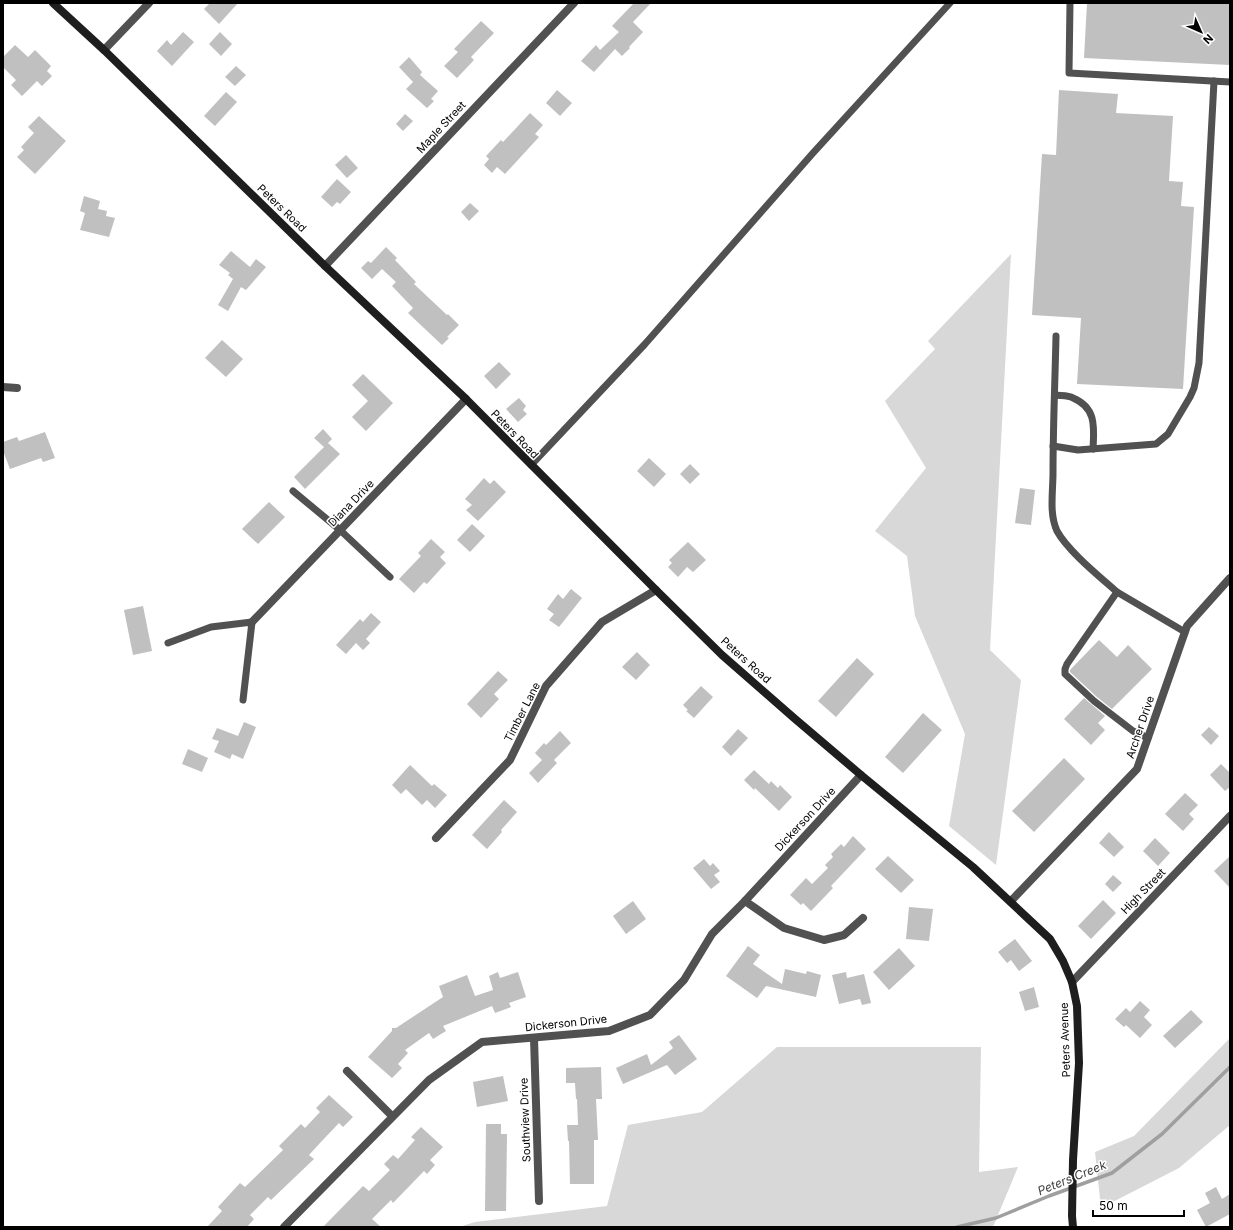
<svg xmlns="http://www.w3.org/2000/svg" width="1233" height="1230" viewBox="0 0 1233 1230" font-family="Inter,sans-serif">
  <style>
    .green { fill: #d8d8d8 }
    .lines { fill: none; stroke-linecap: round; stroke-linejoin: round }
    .stream { stroke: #9f9f9f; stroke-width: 3.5 }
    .building { fill: #c0c0c0 }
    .lane { stroke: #515151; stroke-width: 7 }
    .street { stroke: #515151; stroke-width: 8 }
    .secondary { stroke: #1e1e1e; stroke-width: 8 }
    .labels { text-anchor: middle; stroke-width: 3; stroke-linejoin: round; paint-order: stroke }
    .street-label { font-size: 11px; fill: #000; stroke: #fff }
    .water-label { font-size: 12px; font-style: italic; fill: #404040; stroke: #fff }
  </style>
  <rect width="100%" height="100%" fill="#fff"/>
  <!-- green -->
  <g class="green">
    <path d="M1011 254 990 650 1021 680 996 865 949 826 965 734 915 616 907 556 875 531 926 468 885 401 935 349 928 341Z"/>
    <path d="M1230 1038V1125L1179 1168 1101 1208 1095 1152 1134 1136Z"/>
    <path d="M777 1047H981L979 1172 1018 1167 993 1227H459L475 1222 607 1206 628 1125 702 1112Z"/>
  </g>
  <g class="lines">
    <!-- stream -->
    <path class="stream" d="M957 1227 996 1218 1049 1196 1112 1173 1162 1134 1230 1067"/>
  </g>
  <!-- building -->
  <g class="building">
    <path d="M210 3H238L219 24 204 9Z"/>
    <path d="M634 3H651L633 22 643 32 629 47 630 48 622 56 615 49 594 72 581 61 596 45 600 50 619 32 612 26Z"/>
    <path d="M1087 3H1230V65L1084 58Z"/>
    <path d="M481 21 494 33 471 57 474 60 457 78 444 66 458 52 454 49Z"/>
    <path d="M183 32 194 42 172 66 157 51 167 40 171 45Z"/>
    <path d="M220 32 232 44 221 56 209 44Z"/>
    <path d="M15 45 28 57 35 50 51 66 47 71 52 76 42 86 37 81 22 96 11 85 16 80 3 67V57Z"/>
    <path d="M409 57 422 72 420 75 438 91 431 99 434 101 427 108 406 89 413 82 399 67Z"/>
    <path d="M236 66 246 75 235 86 225 77Z"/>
    <path d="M557 90 572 103 560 116 546 103Z"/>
    <path d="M1059 90 1118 94 1116 113 1173 116 1169 181 1183 182 1181 206 1194 207 1183 389 1077 384 1081 318 1032 315 1042 154 1056 155Z"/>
    <path d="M226 92 237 102 215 126 204 116Z"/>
    <path d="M530 113 543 125 535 134 539 137 505 174 497 167 492 173 484 165 489 159 486 156 501 140 503 142Z"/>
    <path d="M405 114 413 121 403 131 396 124Z"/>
    <path d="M39 116 66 141 35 174 17 157 24 150 21 147 34 133 28 127Z"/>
    <path d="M346 155 358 168 347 178 335 165Z"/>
    <path d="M337 179 351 192 340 204 337 202 332 207 321 197Z"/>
    <path d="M84 196 100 201 98 209 107 211 106 216 115 218 109 237 80 230 85 213 80 211Z"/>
    <path d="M470 203 479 211 469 221 461 212Z"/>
    <path d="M386 247 397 258 395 260 416 282 414 284 447 315 448 314 459 325 447 337 449 338 442 345 408 313 413 308 392 286 396 282 382 269 372 279 361 268 368 261 371 263Z"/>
    <path d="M231 251 250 267 256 259 266 267 246 290 241 287 228 311 218 305 233 279 228 275 230 273 219 265Z"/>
    <path d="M222 340 243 359 226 377 205 358Z"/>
    <path d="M499 362 511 374 496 389 484 376Z"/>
    <path d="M363 374 393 403 366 431 352 417 368 401 352 385Z"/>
    <path d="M519 398 526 406 523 410 527 414 518 422 506 409Z"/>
    <path d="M323 429 332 439 328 443 340 454 305 489 294 477 324 447 314 438Z"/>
    <path d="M45 432 55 458 43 462 41 458 10 469 3 451V442L17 437 19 441Z"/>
    <path d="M649 458 666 474 654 487 637 471Z"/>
    <path d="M690 464 700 474 690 484 680 474Z"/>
    <path d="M484 478 490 484 494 480 506 492 478 521 466 510 472 505 465 499Z"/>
    <path d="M1020 488 1035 490 1031 525 1015 523Z"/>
    <path d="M269 502 285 517 258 544 242 529Z"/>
    <path d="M472 524 485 536 470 552 457 540Z"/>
    <path d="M431 539 445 552 440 557 446 563 427 584 424 582 414 593 399 579 421 556 418 553Z"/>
    <path d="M688 542 706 560 693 572 687 567 678 577 668 567 672 563 669 560Z"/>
    <path d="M571 589 582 598 559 627 549 620 554 614 547 609 558 594 563 599Z"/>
    <path d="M143 606 152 651 133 655 124 610Z"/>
    <path d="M371 613 381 622 366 639 370 643 363 650 356 643 346 654 336 645 360 619 363 622Z"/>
    <path d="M1099 640 1117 657 1128 645 1152 669 1112 709 1097 697 1070 672V670Z"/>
    <path d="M637 652 650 665 636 680 622 667Z"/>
    <path d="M857 658 874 674 836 717 818 701Z"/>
    <path d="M498 671 508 680 494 694 499 699 481 718 467 704Z"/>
    <path d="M701 686 713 697 694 718 686 711 688 710 683 705Z"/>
    <path d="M1084 698 1105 716 1098 723 1105 730 1091 745 1064 719Z"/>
    <path d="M923 713 942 730 903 773 885 757Z"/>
    <path d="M244 722 256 727 243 759 232 754 230 759 214 752 219 741 212 739 217 728 238 736Z"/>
    <path d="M1209 727 1219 736 1211 745 1201 735Z"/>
    <path d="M738 729 748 738 731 756 722 747Z"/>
    <path d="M560 731 571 743 554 760 557 763 538 783 529 773 542 760 535 753 544 743 546 745Z"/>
    <path d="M188 749 208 758 202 772 182 764Z"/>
    <path d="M1064 758 1085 779 1034 832 1012 811Z"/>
    <path d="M1221 764 1230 773V787L1225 791 1210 775Z"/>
    <path d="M410 765 432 786 434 784 447 795 435 808 427 800 422 805 406 789 401 794 392 785Z"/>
    <path d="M754 770 769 784 771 781 778 788 780 785 792 797 779 811 755 788 754 790 744 780Z"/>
    <path d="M1185 793 1198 805 1189 814 1194 819 1183 831 1165 814Z"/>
    <path d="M504 800 517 812 501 830 502 832 487 849 472 835Z"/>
    <path d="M1109 832 1124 847 1114 857 1099 843Z"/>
    <path d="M853 836 866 849 831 886 833 888 811 911 803 903 801 905 790 895 806 878 812 884 828 868 825 865 833 857 831 854 841 844 844 847Z"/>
    <path d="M1155 838 1170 853 1158 866 1143 851Z"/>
    <path d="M888 856 914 880 901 893 875 869Z"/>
    <path d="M1230 856V888L1214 871Z"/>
    <path d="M704 859 710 866 713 863 720 871 714 875 720 882 711 889 693 868Z"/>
    <path d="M1113 875 1122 883 1113 892 1105 884Z"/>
    <path d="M1103 900 1116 913 1091 939 1078 926Z"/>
    <path d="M633 901 646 919 626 934 613 916Z"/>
    <path d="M909 907 933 909 929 941 906 939Z"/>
    <path d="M1015 939 1032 961 1019 971 1011 960 1007 963 998 952Z"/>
    <path d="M748 946 760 955 753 964 782 984 785 969 806 974 807 971 821 975 816 997 766 986 757 998 726 976Z"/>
    <path d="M899 948 915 966 889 990 873 972Z"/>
    <path d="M498 972 500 978 518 972 526 997 509 1003 511 1007 495 1013 492 1006 443 1026 446 1031 433 1039 429 1033 405 1050 408 1053 398 1064 402 1068 392 1078 368 1057 392 1031V1028H396L443 997 439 986 467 975 475 996 493 990 489 976Z"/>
    <path d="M846 972 847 978 864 974 871 1003 862 1005 860 999 839 1004 832 975Z"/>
    <path d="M1034 987 1039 1007 1025 1011 1019 992Z"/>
    <path d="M1140 1001 1150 1010 1144 1017 1152 1025 1140 1038 1126 1025 1124 1027 1115 1019 1126 1008 1130 1012Z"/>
    <path d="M1191 1010 1203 1022 1175 1048 1163 1036Z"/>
    <path d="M679 1035 697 1059 675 1075 667 1065 623 1084 616 1068 647 1054 651 1065 673 1048 669 1042Z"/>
    <path d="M601 1067 602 1099H596L598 1140H594V1184H570L569 1141H568L567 1125H578L577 1099H576L575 1083H566V1068Z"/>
    <path d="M503 1076 508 1101 477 1107 473 1082Z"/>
    <path d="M329 1095 353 1117 343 1127 339 1123 320 1143 309 1155 314 1159 271 1200 268 1197 250 1215 254 1219 247 1227H207L222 1211 218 1207 240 1183 245 1187 283 1150 279 1146 301 1124 305 1128 320 1112 316 1108Z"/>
    <path d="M486 1124H501V1134H507L506 1211H485Z"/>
    <path d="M421 1127 443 1147 430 1160 435 1165 427 1174 424 1171 393 1203 391 1200 372 1219 381 1227H323L363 1186 369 1191 390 1170 384 1164 393 1155 398 1159 415 1140 411 1137Z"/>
    <path d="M1216 1187 1222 1199 1230 1194V1214L1206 1227 1197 1210 1210 1203 1205 1193Z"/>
  </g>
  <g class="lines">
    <!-- lane -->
    <g class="lane">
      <path d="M1070 3 1069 73 1230 82"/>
      <path d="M1056 336C1055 382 1053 428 1053 473 1053 492 1049 514 1057 531 1068 551 1099 576 1117 592"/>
      <path d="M1055 395C1060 396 1068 395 1073 398 1097 408 1094 428 1093 449"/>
      <path d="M1053 446 1078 450 1156 444 1168 434 1190 397 1194 388 1199 363 1214 81"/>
      <path d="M531 465 645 344 813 153 950 3"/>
      <path d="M293 491 340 530 390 577"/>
      <path d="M168 643 211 627 252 622 243 700"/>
      <path d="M1148 738 1133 731 1094 701 1065 674V669L1067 664 1117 592 1185 632"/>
    </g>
    <!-- street -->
    <g class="street">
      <path d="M104 50 149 3"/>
      <path d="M325 266 574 3"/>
      <path d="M3 387 17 388"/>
      <path d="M252 622 466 399"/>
      <path d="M436 838 510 760 546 686 602 622 656 590"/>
      <path d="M745 901 784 928 824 940 844 935 863 918"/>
      <path d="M1011 901 1137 769 1187 626 1230 578"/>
      <path d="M1072 982 1230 816"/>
      <path d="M534 1038 539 1201"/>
      <path d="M347 1071 392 1116"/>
      <path d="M284 1227 429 1080 482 1042 609 1031 650 1015 684 980 712 934 745 901 861 775"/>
    </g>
    <!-- secondary -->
    <path class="secondary" d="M53 3 104 50 325 266 466 399 656 590 722 655 794 718 861 775 973 867 1050 939 1063 961 1072 982 1077 1006 1079 1063 1073 1160 1072 1216 1073 1227"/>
  </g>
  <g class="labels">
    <!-- street labels -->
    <g class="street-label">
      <text transform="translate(441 127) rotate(-47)" y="4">Maple Street</text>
      <text transform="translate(282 208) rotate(44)" y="4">Peters Road</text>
      <text transform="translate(515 434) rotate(46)" y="4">Peters Road</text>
      <text transform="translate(351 503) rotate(-46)" y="4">Diana Drive</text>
      <text transform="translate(746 660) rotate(42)" y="4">Peters Road</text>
      <text transform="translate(522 712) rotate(-63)" y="4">Timber Lane</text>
      <text transform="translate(1140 727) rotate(-71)" y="4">Archer Drive</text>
      <text transform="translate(805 819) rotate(-47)" y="4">Dickerson Drive</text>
      <text transform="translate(1143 891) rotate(-46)" y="4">High Street</text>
      <text transform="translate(566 1023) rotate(-6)" y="4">Dickerson Drive</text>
      <text transform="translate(1065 1040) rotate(-92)" y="4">Peters Avenue</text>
      <text transform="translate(525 1120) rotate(-92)" y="4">Southview Drive</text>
    </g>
    <!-- water labels -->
    <g class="water-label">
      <text transform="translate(1072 1178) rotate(-22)" y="4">Peters Creek</text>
    </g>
  </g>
  <!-- border -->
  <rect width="1233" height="1230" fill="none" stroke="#000000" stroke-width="8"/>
  <!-- north arrow -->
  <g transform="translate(1201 32) rotate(135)" stroke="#ffffff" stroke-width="3" paint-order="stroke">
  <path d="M0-3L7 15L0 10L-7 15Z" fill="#000000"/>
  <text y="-6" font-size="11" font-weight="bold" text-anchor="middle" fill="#000000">N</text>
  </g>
  <!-- scale -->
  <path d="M1093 1210v6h91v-6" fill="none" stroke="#000000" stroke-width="2"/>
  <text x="1099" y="1210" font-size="12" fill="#000000" stroke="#ffffff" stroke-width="3" paint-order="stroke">50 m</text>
</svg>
